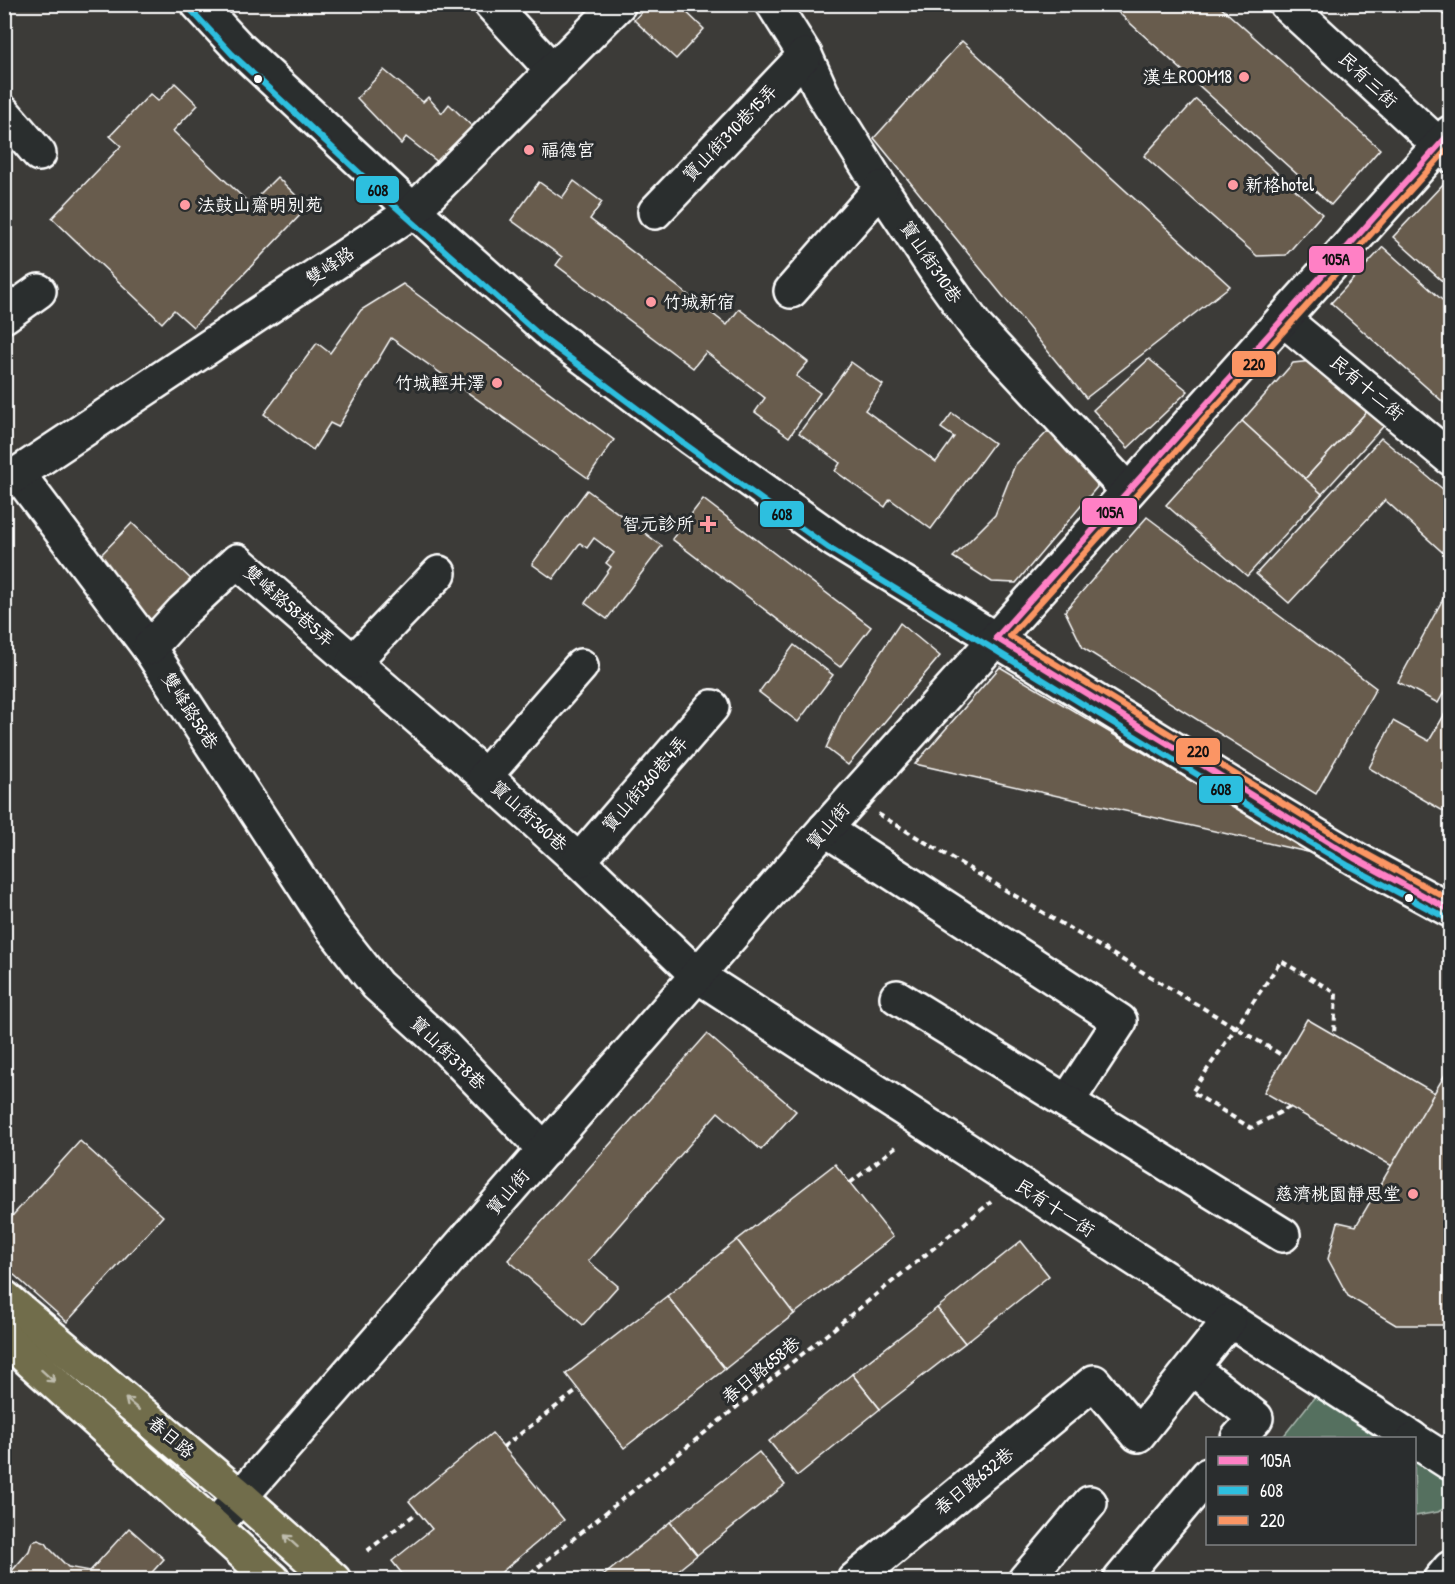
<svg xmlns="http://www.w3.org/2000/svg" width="1455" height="1584" viewBox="0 0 1455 1584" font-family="'Patrick Hand','LXGW WenKai TC',sans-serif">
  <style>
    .green { fill: #55705f; stroke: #aab8af; stroke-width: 1.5 }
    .building { fill: #675c4e; stroke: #fff; stroke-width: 1.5 }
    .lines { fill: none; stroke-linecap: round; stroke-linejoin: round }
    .minor-casing { stroke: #fff; stroke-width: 38 }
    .major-casing { stroke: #fff; stroke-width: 38 }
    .path { stroke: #fff; stroke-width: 4; stroke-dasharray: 6 4.5; stroke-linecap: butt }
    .minor { stroke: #2a2d2e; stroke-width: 33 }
    .major { stroke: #716d4b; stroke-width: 33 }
    .bus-1-casing { stroke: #2a2d2e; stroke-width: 10 }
    .bus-2-casing { stroke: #2a2d2e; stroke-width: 10 }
    .bus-3-casing { stroke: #2a2d2e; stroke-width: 10 }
    .bus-1 { stroke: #ff80c5; stroke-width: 6 }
    .bus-2 { stroke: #2dbfdf; stroke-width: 6 }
    .bus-3 { stroke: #fb9564; stroke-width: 6 }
    .oneway { stroke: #bfbdae }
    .poi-dot { fill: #ff9aa2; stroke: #2a2d2e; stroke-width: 2 }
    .bus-dot { fill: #fff; stroke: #2a2d2e; stroke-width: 2 }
    .labels { text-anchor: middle; stroke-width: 6; stroke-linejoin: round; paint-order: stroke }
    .poi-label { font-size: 18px; fill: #fff; stroke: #2a2d2e; text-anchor: end }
    .street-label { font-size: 18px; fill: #fff; stroke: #2a2d2e }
    .line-badge { stroke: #2a2d2e; stroke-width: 2 }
    .pale-badge-label { font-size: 16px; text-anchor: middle; font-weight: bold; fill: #111 }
  </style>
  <rect width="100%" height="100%" fill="#3c3b38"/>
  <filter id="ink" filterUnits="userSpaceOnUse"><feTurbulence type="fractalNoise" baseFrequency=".0167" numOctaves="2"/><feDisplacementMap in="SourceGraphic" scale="12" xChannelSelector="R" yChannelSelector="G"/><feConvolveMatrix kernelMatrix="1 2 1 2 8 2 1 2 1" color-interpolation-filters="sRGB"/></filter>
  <g filter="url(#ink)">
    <!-- green -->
    <g class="green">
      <path d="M1320 1390 1397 1438H1282Z"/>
      <path d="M1414 1450 1450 1472V1505L1438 1512 1415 1516Z"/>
    </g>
    <!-- building -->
    <g class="building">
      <path d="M649 4H678L704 29 676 59 634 20Z"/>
      <path d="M1109 4H1217L1380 149 1331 205Z"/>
      <path d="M1431 4H1450V20Z"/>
      <path d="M962 41 1230 286 1086 398 874 138Z"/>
      <path d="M384 70 423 102 428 97 442 113 449 104 482 136 443 166 406 137 401 144 357 98Z"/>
      <path d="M175 83 198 105 173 131 250 204 277 177 308 207 193 327 174 310 162 323 52 218 121 146 110 136 150 94 158 101Z"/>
      <path d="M1196 99 1322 214 1286 255 1257 256 1144 156Z"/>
      <path d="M574 181 602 202 590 219 687 294 727 325 739 309 808 362 796 376 820 393 789 437 755 412 765 398 706 352 693 368 556 265 562 257 511 220 539 182 562 198Z"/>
      <path d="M1445 182 1450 186V288L1393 237Z"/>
      <path d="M1383 247 1450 307V408L1331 303Z"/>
      <path d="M403 284 614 440 588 478 391 338 338 427 330 423 313 450 264 414 317 343 330 353 361 310Z"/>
      <path d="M1149 359 1188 391 1128 448 1093 410Z"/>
      <path d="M1322 360 1373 405 1305 479 1242 421 1293 363Z"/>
      <path d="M851 362 883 385 865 410 936 462 954 437 941 428 952 413 994 443 931 529 890 499 885 507 835 471 840 463 799 433Z"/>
      <path d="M1373 405 1389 420 1322 494 1305 479Z"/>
      <path d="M1242 421 1322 494 1247 576 1166 505Z"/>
      <path d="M1054 425 1093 463 1097 487 1016 583 992 582 953 557 995 515 1015 465Z"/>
      <path d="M1381 438 1450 495V559L1385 500 1289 603 1256 574Z"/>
      <path d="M587 490 662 546 607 619 585 603 611 567 606 563 614 553 594 538 587 548 580 543 553 579 532 564Z"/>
      <path d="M703 499 871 627 840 667 672 539Z"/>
      <path d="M1147 517 1376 688 1316 794 1083 648 1065 611Z"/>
      <path d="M132 523 198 586 159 627 92 564Z"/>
      <path d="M1450 586V681L1438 703 1398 682Z"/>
      <path d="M900 623 940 656 848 765 826 748 844 708Z"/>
      <path d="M794 645 833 675 798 722 759 692Z"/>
      <path d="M1000 667 1312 853 915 764Z"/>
      <path d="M1450 705V815L1369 768 1393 721 1429 741Z"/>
      <path d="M1307 1019 1435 1093 1392 1166 1264 1092Z"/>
      <path d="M707 1034 796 1111 761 1150 718 1112 588 1261 618 1286 583 1325 508 1260Z"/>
      <path d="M1450 1066V1319L1444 1325H1396L1348 1296 1328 1259 1338 1222 1356 1226Z"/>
      <path d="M80 1141 163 1216 67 1322 4 1266V1225Z"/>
      <path d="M835 1164 893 1237 794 1314 737 1240Z"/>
      <path d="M737 1240 794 1314 725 1369 667 1296Z"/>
      <path d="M1021 1241 1049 1276 965 1343 937 1308Z"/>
      <path d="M667 1296 725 1369 624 1448 566 1374Z"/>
      <path d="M937 1308 965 1343 880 1409 852 1374Z"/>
      <path d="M852 1374 880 1409 797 1476 769 1441Z"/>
      <path d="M492 1433 564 1520 492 1580H407L392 1561 432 1529 409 1501Z"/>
      <path d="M759 1452 785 1485 697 1555 670 1522Z"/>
      <path d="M670 1522 697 1555 666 1580H598Z"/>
      <path d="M129 1528 164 1559 145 1580H4L29 1551 32 1542 38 1540 46 1543 50 1549 68 1567 90 1571Z"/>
    </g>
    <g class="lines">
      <defs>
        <g id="minor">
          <path d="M198 4 238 47 403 201 550 332 691 438 834 540 1229 783 1354 858 1450 910"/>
          <path d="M491 4 553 71"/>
          <path d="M773 4 805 55 822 93 881 188 936 271 977 328 1128 491"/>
          <path d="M1286 4 1450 155"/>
          <path d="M4 113 39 154"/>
          <path d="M655 212 805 55"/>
          <path d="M791 291 881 188"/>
          <path d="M4 316 39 291"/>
          <path d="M1283 319 1450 458"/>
          <path d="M18 474 149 648 329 924 377 985 442 1044 545 1150"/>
          <path d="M4 483 413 211 619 4"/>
          <path d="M149 648 183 611 237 561 485 776 579 861 698 976 1412 1438"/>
          <path d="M353 662 439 573"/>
          <path d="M485 776 581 666"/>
          <path d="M825 829 1120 1021 1067 1102"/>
          <path d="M579 861 712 707"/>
          <path d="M897 997 1283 1235"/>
          <path d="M1192 1368 1256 1418 1238 1438"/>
          <path d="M1414 1440 1450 1463"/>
          <path d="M215 1526 825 829 1450 133"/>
          <path d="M854 1580 1094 1382 1138 1435 1229 1321"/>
          <path d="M1025 1580 1090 1503"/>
          <path d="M1120 1580 1208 1475"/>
          <path d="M1440 1580 1450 1568"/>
        </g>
        <g id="major">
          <path d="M4 1297 241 1497 334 1580"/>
          <path d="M4 1337 273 1580"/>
        </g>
      </defs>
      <!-- minor casing -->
      <use href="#minor" class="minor-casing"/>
      <!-- major casing -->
      <use href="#major" class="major-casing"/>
      <!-- path -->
      <g class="path">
        <path d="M878 814 1285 1057"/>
        <path d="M1290 1107 1251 1128 1192 1092 1281 961 1336 993 1334 1035"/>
        <path d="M850 1183 899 1144"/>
        <path d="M503 1447 578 1390"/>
        <path d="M367 1551 418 1512"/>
        <path d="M522 1580 991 1202"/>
      </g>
      <!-- minor -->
      <use href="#minor" class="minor"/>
      <!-- major -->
      <use href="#major" class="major"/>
      <defs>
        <g id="bus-1">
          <path d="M996 638 1450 133"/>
          <path d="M996 638 1354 858 1450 910"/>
        </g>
        <path id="bus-2" d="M191 10 232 54 397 208 544 339 686 445 829 548 1224 791 1349 866 1446 918"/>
        <path id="bus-3" d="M1450 146 1010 636 1359 850 1450 900"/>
      </defs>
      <!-- bus-1 casing -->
      <use href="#bus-1" class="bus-1-casing"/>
      <!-- bus-2 casing -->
      <use href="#bus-2" class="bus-2-casing"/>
      <!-- bus-3 casing -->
      <use href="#bus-3" class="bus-3-casing"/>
      <!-- bus-1 -->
      <use href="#bus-1" class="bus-1"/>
      <!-- bus-2 -->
      <use href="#bus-2" class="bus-2"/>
      <!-- bus-3 -->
      <use href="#bus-3" class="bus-3"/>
    </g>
    <!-- one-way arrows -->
    <defs><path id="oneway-shaft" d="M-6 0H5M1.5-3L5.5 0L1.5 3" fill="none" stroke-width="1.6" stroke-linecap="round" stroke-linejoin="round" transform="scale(1.5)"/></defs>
    <g class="oneway">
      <use href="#oneway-shaft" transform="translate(48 1376) rotate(42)"/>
      <use href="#oneway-shaft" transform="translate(132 1404) rotate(-140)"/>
      <use href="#oneway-shaft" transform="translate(291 1541) rotate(-138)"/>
    </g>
  </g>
  <!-- markers -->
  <g class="poi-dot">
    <circle cx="1244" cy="77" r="6"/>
    <circle cx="529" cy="150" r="6"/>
    <circle cx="1233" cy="185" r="6"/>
    <circle cx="185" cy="205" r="6"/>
    <circle cx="651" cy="302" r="6"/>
    <circle cx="497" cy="383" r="6"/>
    <path d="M705 515h6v6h6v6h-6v6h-6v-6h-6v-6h6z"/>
    <circle cx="1413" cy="1194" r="6"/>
  </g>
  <g class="bus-dot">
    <circle cx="258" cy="79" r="5"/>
    <circle cx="1409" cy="898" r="5"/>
  </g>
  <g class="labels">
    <!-- poi labels -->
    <g class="poi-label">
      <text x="1232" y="83">漢生ROOM18</text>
      <text x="541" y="156" text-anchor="start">福德宮</text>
      <text x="1245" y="191" text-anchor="start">新格hotel</text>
      <text x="197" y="211" text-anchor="start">法鼓山齋明別苑</text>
      <text x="663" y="308" text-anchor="start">竹城新宿</text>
      <text x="485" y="389">竹城輕井澤</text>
      <text x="694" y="530">智元診所</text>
      <text x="1401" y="1200">慈濟桃園靜思堂</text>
    </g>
    <!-- street labels -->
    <g class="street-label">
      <text transform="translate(1368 80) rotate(43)" y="6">民有三街</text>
      <text transform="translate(730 133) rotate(-46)" y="6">寶山街310巷15弄</text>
      <text transform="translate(931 262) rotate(56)" y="6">寶山街310巷</text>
      <text transform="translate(330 266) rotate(-34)" y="6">雙峰路</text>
      <text transform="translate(1367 388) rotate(40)" y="6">民有十二街</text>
      <text transform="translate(289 606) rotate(41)" y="6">雙峰路58巷5弄</text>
      <text transform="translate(190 711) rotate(57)" y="6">雙峰路58巷</text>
      <text transform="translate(645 784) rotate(-49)" y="6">寶山街360巷4弄</text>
      <text transform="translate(529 816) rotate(42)" y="6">寶山街360巷</text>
      <text transform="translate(828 826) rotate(-49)" y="6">寶山街</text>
      <text transform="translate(448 1053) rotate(44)" y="6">寶山街378巷</text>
      <text transform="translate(508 1192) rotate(-49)" y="6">寶山街</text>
      <text transform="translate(1055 1208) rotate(33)" y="6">民有十一街</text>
      <text transform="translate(761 1370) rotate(-39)" y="6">春日路658巷</text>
      <text transform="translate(171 1437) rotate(40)" y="6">春日路</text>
      <text transform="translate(974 1481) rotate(-39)" y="6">春日路632巷</text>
    </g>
  </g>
  <g class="line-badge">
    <rect x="355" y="175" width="45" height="29" rx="6" fill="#2dbfdf"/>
    <rect x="1308" y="245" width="57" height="29" rx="6" fill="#ff80c5"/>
    <rect x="1231" y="350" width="46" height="28" rx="6" fill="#fb9564"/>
    <rect x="1081" y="497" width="57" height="29" rx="6" fill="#ff80c5"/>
    <rect x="759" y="500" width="46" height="28" rx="6" fill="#2dbfdf"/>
    <rect x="1175" y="737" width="46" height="29" rx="6" fill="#fb9564"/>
    <rect x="1198" y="775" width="46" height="29" rx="6" fill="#2dbfdf"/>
  </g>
  <g class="pale-badge-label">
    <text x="378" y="196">608</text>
    <text x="1336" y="265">105A</text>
    <text x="1254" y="370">220</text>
    <text x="1110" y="518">105A</text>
    <text x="782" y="520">608</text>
    <text x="1198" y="757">220</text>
    <text x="1221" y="795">608</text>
  </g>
  <!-- margin -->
  <rect width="1455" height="1584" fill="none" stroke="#2a2d2e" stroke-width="24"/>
  <rect x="12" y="12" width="1431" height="1560" fill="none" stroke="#fff" stroke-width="2" filter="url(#ink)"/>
  <!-- legend -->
  <rect x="1206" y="1437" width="210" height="108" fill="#2a2d2e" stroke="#7f8182" stroke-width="1.5"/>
  <rect x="1218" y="1456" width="30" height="9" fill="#ff80c5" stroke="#7f8182" stroke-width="1.5"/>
  <text x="1260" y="1467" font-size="18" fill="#ffffff">105A</text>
  <rect x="1218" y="1486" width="30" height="9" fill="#2dbfdf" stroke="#7f8182" stroke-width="1.5"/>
  <text x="1260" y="1497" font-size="18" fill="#ffffff">608</text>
  <rect x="1218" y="1516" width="30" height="9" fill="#fb9564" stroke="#7f8182" stroke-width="1.5"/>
  <text x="1260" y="1527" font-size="18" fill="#ffffff">220</text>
</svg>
